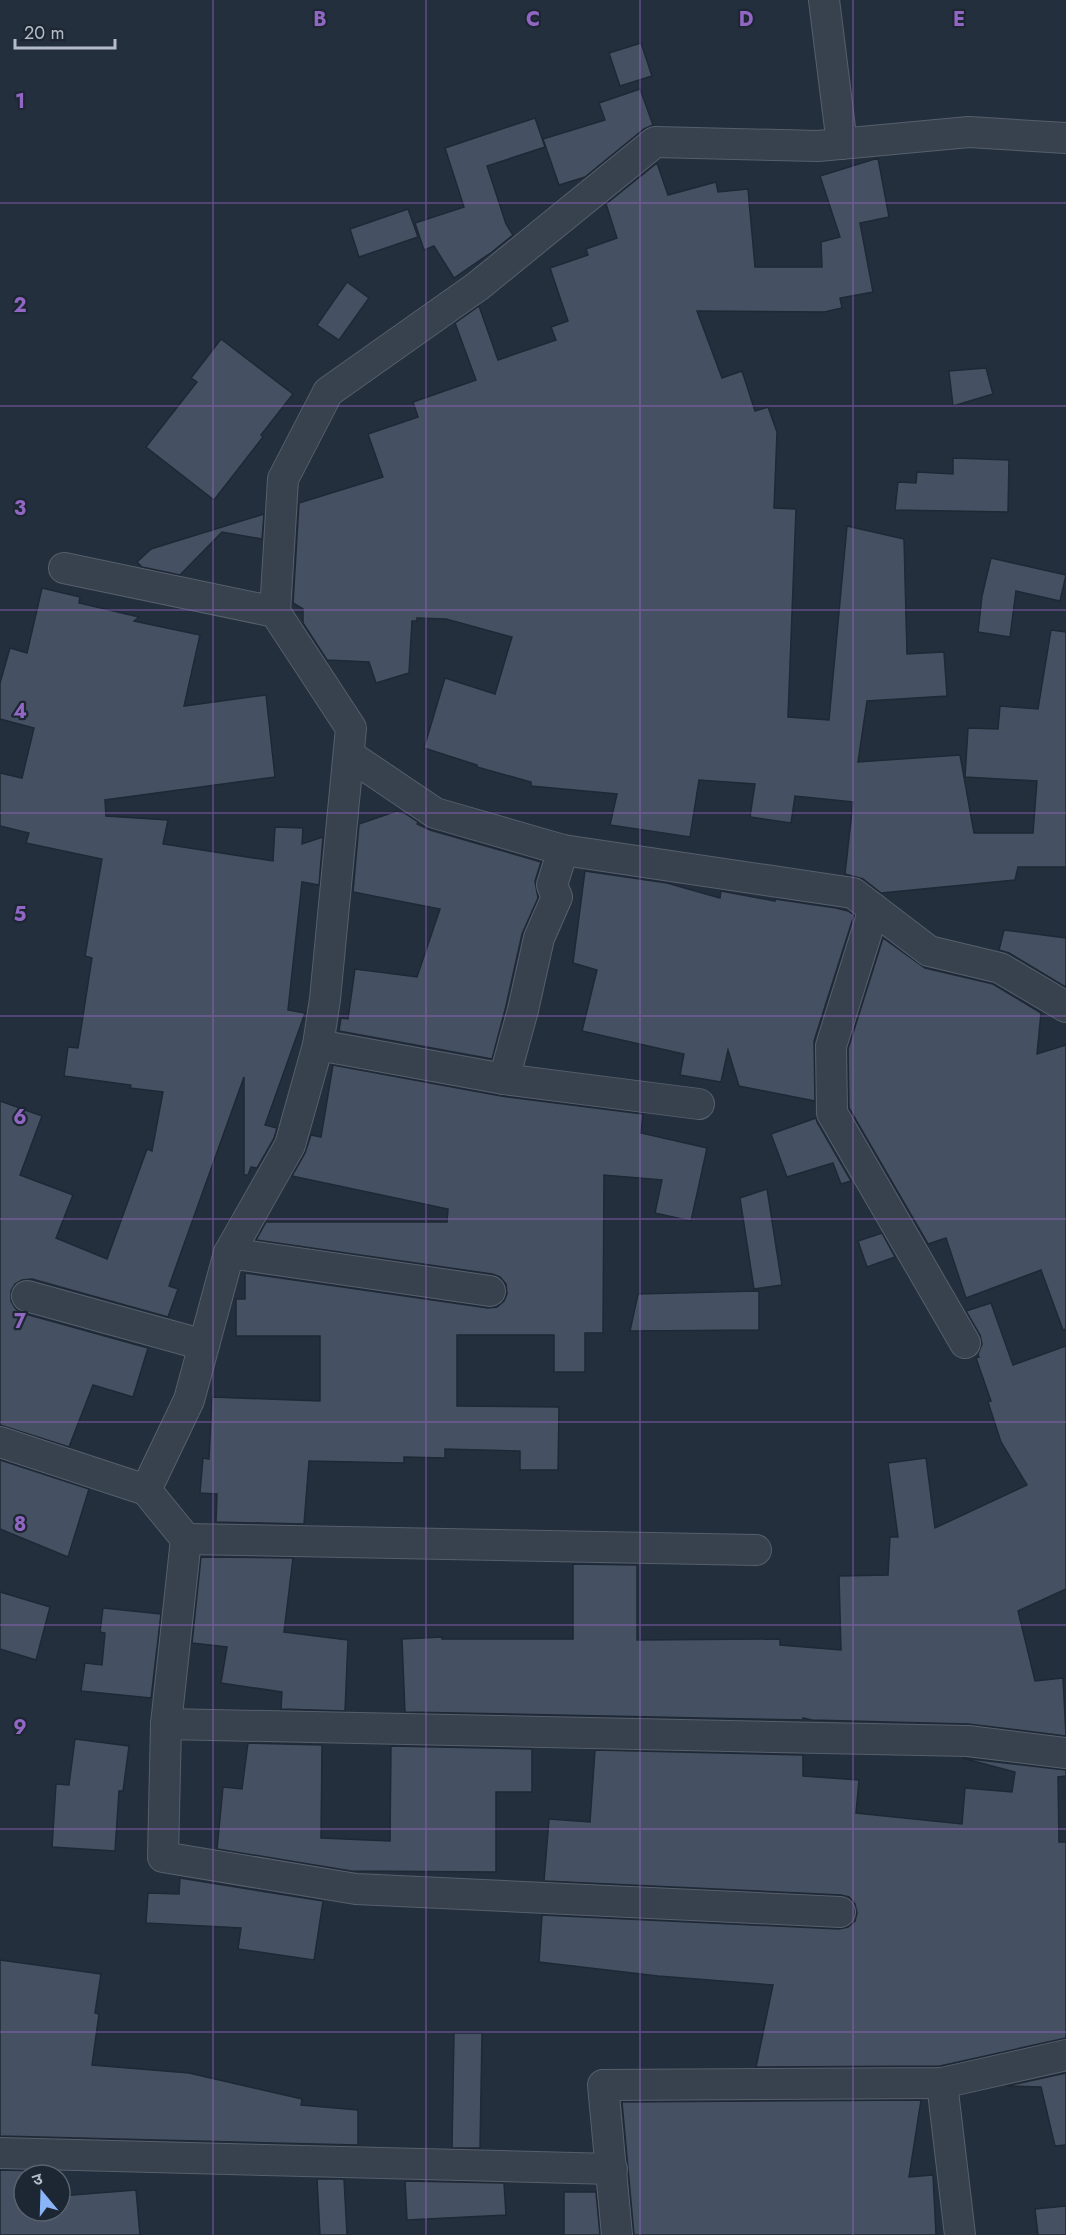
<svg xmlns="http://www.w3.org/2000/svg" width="1066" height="2235" viewBox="0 0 1066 2235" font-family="Jost,'Noto Sans Devanagari',sans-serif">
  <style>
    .building { fill: #455162; stroke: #1f2835; stroke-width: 1.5 }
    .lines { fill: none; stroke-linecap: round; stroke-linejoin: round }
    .minor-casing { stroke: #565f6c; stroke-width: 32 }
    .minor { stroke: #38414e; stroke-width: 30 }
    .grid { fill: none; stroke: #9266c3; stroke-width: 1.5; stroke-opacity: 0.55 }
    .grid-label { font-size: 20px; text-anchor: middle; font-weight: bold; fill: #9266c3; stroke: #1d2633; stroke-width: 4.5; stroke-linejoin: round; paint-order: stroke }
  </style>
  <rect width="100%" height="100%" fill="#242f3e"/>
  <!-- building -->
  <g class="building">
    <path d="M641 43 652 76 620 86 609 53Z"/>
    <path d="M640 89 653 125 644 129 585 177 559 185 543 139 605 120 599 103Z"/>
    <path d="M535 118 545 147 487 166 506 224 513 235 492 252 454 278 434 246 424 250 415 223 464 207 445 148Z"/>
    <path d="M878 158 889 217 860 223 873 292 840 298 842 308 824 312 697 311 722 378 742 371 755 411 768 407 777 432 774 508 796 509 788 717 829 720 847 526 904 539 907 654 944 652 947 696 867 701 858 762 960 755 974 833H1033L1037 781 965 777 968 728 998 729 1000 706 1038 709 1051 630 1066 632V867H1018L1015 880 881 893 863 879 845 874 853 802 795 796 791 823 750 817 755 784 699 780 690 837 610 825 617 794 531 786V782L477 767V765L424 748 445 678 495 694 512 637 446 619 417 618V621H412L409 673 376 683 369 662 327 660 303 623V609L293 603 299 503 383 477 368 434 418 417 413 402 476 380 455 323 479 306 498 360 556 340 551 327 568 321 550 268 588 255 586 249 617 238 606 204 657 163 668 195 716 182 718 192 748 189 755 267H822L821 242 840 237 820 176Z"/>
    <path d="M408 209 418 237 359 257 350 229Z"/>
    <path d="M347 282 369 298 339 340 317 325Z"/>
    <path d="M221 339 293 394 261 435 263 437 214 500 146 447 197 382 191 378Z"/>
    <path d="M986 368 993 394 953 406 949 371Z"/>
    <path d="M953 458 1009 460 1008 512 895 510 898 482 916 483 917 472 953 474Z"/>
    <path d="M264 514 262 539 222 532 180 575 142 567 137 562 151 549Z"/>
    <path d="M991 558 1066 575 1060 601 1016 591 1010 637 978 632 982 596Z"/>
    <path d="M42 588 80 597 79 603 139 617 134 621 200 635 184 706 266 695 275 777 105 800 106 816 168 820 163 844 273 861 275 827 303 828 302 844 323 837 319 885 302 882 288 1010 305 1013 265 1125 277 1128 274 1138 257 1168 251 1167 248 1175H244V1077L169 1286 178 1289 168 1317 32 1279 22 1280 15 1284 11 1291V1301L15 1308 22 1313 148 1348 133 1397 93 1385 69 1447 0 1425V1101L42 1116 20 1175 73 1195 56 1238 107 1259 147 1149 152 1151 163 1092 130 1088 131 1085 64 1076 68 1047 78 1048 92 958 85 956 102 859 26 843 29 833 0 826V773L22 778 34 728 0 719V683L10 648 27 653Z"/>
    <path d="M397 811 406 814 418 822 417 824 430 830 541 862 535 881 538 898 522 934 506 1006 492 1059 339 1031 341 1018 348 1019 355 969 417 977 440 909 353 892 359 824Z"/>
    <path d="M585 871 667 883 720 898 721 891 775 901V899L836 908 848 911 854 915 814 1041 815 1101 739 1086 728 1050 721 1082 680 1075 684 1054 582 1031 597 970 573 963Z"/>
    <path d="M1004 930 1066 938V987L1009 953 999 950Z"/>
    <path d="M883 938 925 968 993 984 1041 1013 1037 1054 1066 1045V1329L1063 1330 1041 1270 966 1298 946 1238 928 1244 849 1108 848 1049Z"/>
    <path d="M333 1065 501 1096 643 1114 641 1133 707 1148 691 1221 655 1213 662 1180 604 1175 603 1333H585V1372H554V1335H457V1406L559 1407 558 1470H520V1451L445 1449V1458L404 1457V1463L309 1461 304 1524 216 1522 217 1494 200 1493 203 1458 209 1459 212 1397 320 1401V1336H236V1299H245V1273L488 1308 497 1307 504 1301 507 1294 506 1284 500 1277 492 1274 256 1240 266 1222H447L448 1209 292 1176 305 1153 311 1135 321 1137Z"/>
    <path d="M816 1118 817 1122 851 1181 841 1184 833 1163 787 1177 771 1134Z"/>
    <path d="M767 1189 782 1285 754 1289 740 1198Z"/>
    <path d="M882 1233 895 1257 867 1267 858 1241Z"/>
    <path d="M759 1291V1330L630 1331 638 1294Z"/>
    <path d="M991 1303 1013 1365 1066 1346V1589L1018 1611 1035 1681 1063 1678 1066 1736 968 1724 812 1720 803 1718V1720L405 1712 402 1639 442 1637V1639H573V1564L637 1565V1640L780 1639V1645L841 1650 839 1576 888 1575 890 1537H898L888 1463 926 1458 935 1528 1027 1485 1001 1442 988 1402 991 1401 976 1358 979 1357 978 1354 982 1344 980 1335 966 1311Z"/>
    <path d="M0 1460 89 1489 68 1557 0 1529Z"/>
    <path d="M201 1557 293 1558 284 1632 348 1640 345 1711 281 1709 282 1692 221 1683 227 1647 192 1643Z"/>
    <path d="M0 1592 50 1607 36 1660 0 1649Z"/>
    <path d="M103 1608 161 1614 151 1698 81 1691 85 1663 102 1665 105 1633 100 1632Z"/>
    <path d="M75 1739 129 1746 123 1791H119L115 1851 52 1847 56 1784 69 1785Z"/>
    <path d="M248 1743 322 1745 321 1838 390 1841 391 1746 532 1749V1792H496V1872L351 1871 217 1849 223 1787 242 1789Z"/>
    <path d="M595 1750 803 1755V1776L859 1780 856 1813 962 1824 965 1788 1012 1792 1015 1772 962 1758 1066 1770V1776L1058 1777 1059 1842H1066V2038L940 2066 756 2067 773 1985 658 1976 539 1962 542 1915 839 1929 848 1927 855 1921 857 1913 855 1904 849 1897 841 1895 544 1881 549 1819 590 1822Z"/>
    <path d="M180 1878 323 1901 314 1960 238 1949 241 1928 146 1923 148 1893 179 1894Z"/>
    <path d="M0 1960 101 1974 95 2013 99 2014 92 2065 189 2073 302 2099 301 2105 358 2110V2145L0 2136Z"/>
    <path d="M454 2033H482L480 2148H452Z"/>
    <path d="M1066 2073V2145L1055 2146 1041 2087 1007 2086Z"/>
    <path d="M921 2100 909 2177 933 2175 936 2235H634L622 2102Z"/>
    <path d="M0 2170 47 2171V2175H24V2211H60V2196L136 2190 140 2235H0Z"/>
    <path d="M317 2179H344L347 2235H320Z"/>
    <path d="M405 2181 504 2183 506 2215 407 2220Z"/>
    <path d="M564 2192H596L600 2235H564Z"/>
    <path d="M1066 2206V2235H1038L1035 2209Z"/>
  </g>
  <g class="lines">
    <defs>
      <g id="minor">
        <path d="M824 0 842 144"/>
        <path d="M64 568 275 612"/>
        <path d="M349 755 435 813 563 850 853 893 929 951 1000 968 1066 1007"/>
        <path d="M874 909 831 1046 832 1113 965 1343"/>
        <path d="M318 1045 504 1079 699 1104"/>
        <path d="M504 1079 523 1010 539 938 557 897 552 885 563 850"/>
        <path d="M229 1253 490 1291"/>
        <path d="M27 1296 204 1345"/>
        <path d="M0 1442 146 1490 186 1539 166 1724 163 1857 356 1889 840 1912"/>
        <path d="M146 1490 189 1400 229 1253 290 1145 318 1045 325 999 351 728 275 612 283 479 328 392 478 286 655 142 818 146 969 132 1066 138"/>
        <path d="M186 1539 756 1550"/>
        <path d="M166 1724 968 1741 1066 1753"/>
        <path d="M942 2083 960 2235"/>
        <path d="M0 2153 612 2169"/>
        <path d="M617 2235 603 2085 942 2083 1066 2055"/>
      </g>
    </defs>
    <!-- minor casing -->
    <use href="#minor" class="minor-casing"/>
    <!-- minor -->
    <use href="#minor" class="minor"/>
  </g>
  <!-- grid -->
  <path class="grid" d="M213 0V2235M426 0V2235M640 0V2235M853 0V2235M0 203H1066M0 406H1066M0 610H1066M0 813H1066M0 1016H1066M0 1219H1066M0 1422H1066M0 1625H1066M0 1829H1066M0 2032H1066"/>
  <g class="grid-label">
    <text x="320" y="26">B</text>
    <text x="533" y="26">C</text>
    <text x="746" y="26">D</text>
    <text x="959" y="26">E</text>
    <text x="20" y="108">1</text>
    <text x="20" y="312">2</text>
    <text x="20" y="515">3</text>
    <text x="20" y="718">4</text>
    <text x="20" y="921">5</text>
    <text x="20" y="1124">6</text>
    <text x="20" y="1328">7</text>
    <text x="20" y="1531">8</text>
    <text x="20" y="1734">9</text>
  </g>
  <!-- north arrow -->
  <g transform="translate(42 2193) rotate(341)"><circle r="28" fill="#1d2633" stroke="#59626f" stroke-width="1.5"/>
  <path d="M0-4.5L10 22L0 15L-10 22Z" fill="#8ab4f8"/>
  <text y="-9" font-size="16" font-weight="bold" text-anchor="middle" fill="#b4bcc9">उ</text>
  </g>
  <!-- scale -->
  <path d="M15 39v9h100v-9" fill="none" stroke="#b4bcc9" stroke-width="3"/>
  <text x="24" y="39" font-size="18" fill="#b4bcc9" stroke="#1d2633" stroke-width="4.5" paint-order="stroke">20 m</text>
</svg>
